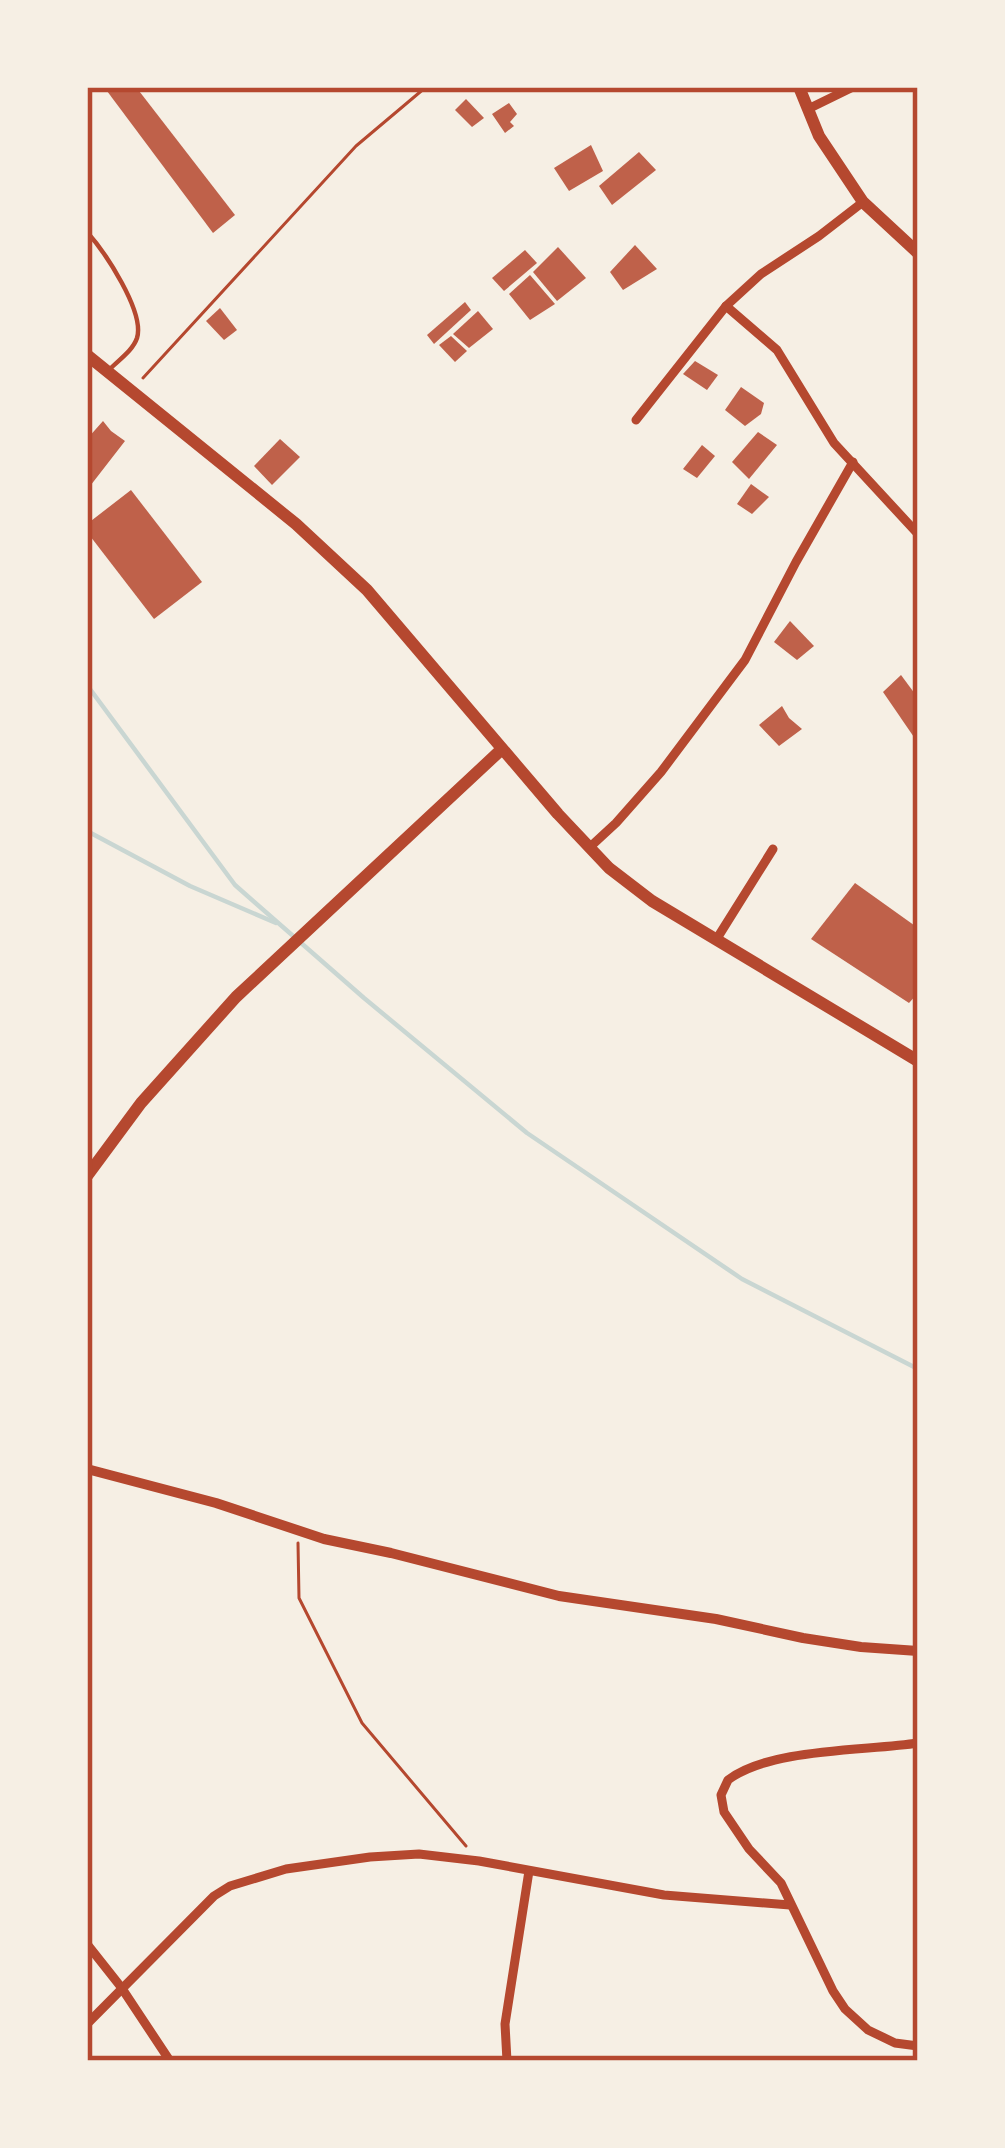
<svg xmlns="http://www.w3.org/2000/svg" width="1005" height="2148" viewBox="0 0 1005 2148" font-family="'Exo 2',sans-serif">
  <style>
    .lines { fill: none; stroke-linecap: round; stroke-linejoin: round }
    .stream { stroke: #c9d6d2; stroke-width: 4.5 }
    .building { fill: #bf614a }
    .path { stroke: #b5482f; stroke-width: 3 }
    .service { stroke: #b5482f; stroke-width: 4.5 }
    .minor { stroke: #b5482f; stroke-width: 9 }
    .tertiary { stroke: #b5482f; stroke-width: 10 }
    .secondary { stroke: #b5482f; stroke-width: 12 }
    .neatline { fill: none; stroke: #b5482f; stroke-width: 4.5 }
  </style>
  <rect width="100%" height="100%" fill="#f6efe4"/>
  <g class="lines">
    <!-- stream -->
    <g class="stream">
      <path d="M87 685 235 885 364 998 527 1133 742 1279 918 1369"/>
      <path d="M87 831 190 886 276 923"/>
    </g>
  </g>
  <!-- building -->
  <g class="building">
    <path d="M104 87H136L235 215 213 233Z"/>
    <path d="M466 99 484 118 472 127 455 110Z"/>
    <path d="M509 103 517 114 510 122 514 126 505 133 492 114Z"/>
    <path d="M591 145 603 171 569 191 554 168Z"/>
    <path d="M639 152 656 170 612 205 599 186Z"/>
    <path d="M635 245 657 269 623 290 610 272Z"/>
    <path d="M558 247 586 278 557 301 533 272Z"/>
    <path d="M525 250 537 263 504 291 492 278Z"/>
    <path d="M530 275 555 304 530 320 509 294Z"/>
    <path d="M465 302 471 310 434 344 427 335Z"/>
    <path d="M220 308 237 330 224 340 206 321Z"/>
    <path d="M478 311 493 329 469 348 453 334Z"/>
    <path d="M451 336 467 351 455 362 439 345Z"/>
    <path d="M695 361 718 375 707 390 683 374Z"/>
    <path d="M741 387 764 403 761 414 745 426 725 410Z"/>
    <path d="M103 421 111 431 125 441 87 490V439Z"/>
    <path d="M758 432 777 445 749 479 732 462Z"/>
    <path d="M280 439 300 457 272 485 254 466Z"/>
    <path d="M702 445 715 456 697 478 683 469Z"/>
    <path d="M751 484 769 497 752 514 737 504Z"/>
    <path d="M131 490 202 582 154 619 87 532V524Z"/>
    <path d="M790 621 814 646 797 660 774 642Z"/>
    <path d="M901 675 918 698V743L883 692Z"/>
    <path d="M782 706 789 718 802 729 779 746 759 725Z"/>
    <path d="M855 883 918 928V993L909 1003 811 939Z"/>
  </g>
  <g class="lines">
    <!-- path -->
    <g class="path">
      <path d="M143 378 356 146 426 87"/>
      <path d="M298 1543 299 1598 362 1723 466 1846"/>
    </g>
    <!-- service -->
    <path class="service" d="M87 232C105 252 145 312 137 338 133 350 120 359 111 368"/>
    <!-- minor -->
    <g class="minor">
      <path d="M808 109 853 87"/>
      <path d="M726 306 777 350 834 443 918 534"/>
      <path d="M636 420 726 306 761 274 819 236 863 202"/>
      <path d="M590 847 616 823 661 772 745 660 796 562 853 462"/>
      <path d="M716 940 773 849"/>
      <path d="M918 1743C866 1751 769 1748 728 1780L721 1795 724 1812 749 1849 781 1883 833 1991 845 2009 868 2030 895 2043 918 2046"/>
      <path d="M87 1944 121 1987 170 2061"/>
      <path d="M87 2024 214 1896 230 1886 286 1869 370 1857 419 1854 479 1861 664 1895 790 1905"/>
      <path d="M507 2061 505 2024 529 1871"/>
    </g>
    <!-- tertiary -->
    <path class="tertiary" d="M87 1469 216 1503 324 1539 391 1553 559 1596 716 1619 803 1638 861 1647 918 1651"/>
    <!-- secondary -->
    <g class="secondary">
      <path d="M799 87 819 136 863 202 918 253"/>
      <path d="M87 355 296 524 367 590 558 814 609 868 652 901 918 1061"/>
      <path d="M87 1176 141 1103 236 997 502 749"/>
    </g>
  </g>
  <!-- border -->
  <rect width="1005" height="2148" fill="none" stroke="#f6efe4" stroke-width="180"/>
  <rect x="90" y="90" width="825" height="1968" class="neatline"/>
</svg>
